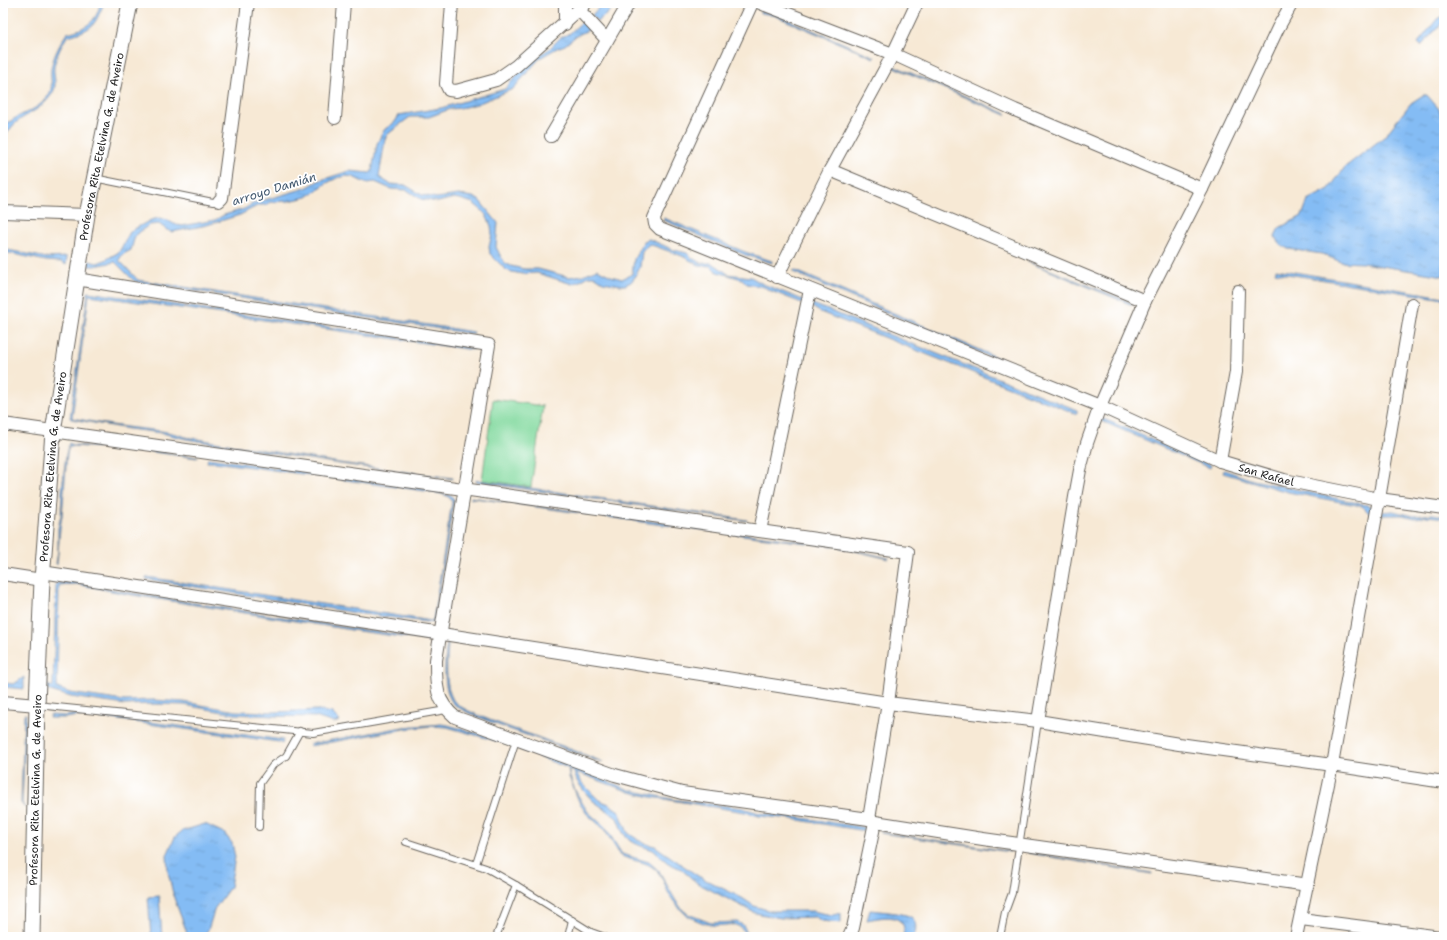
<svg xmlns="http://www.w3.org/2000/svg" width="1447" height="940" viewBox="0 0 1447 940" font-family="'Shantell Sans',sans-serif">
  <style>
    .green { fill: #81d99e; stroke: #4e7a5d }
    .water { fill: url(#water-ripples); stroke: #506c88 }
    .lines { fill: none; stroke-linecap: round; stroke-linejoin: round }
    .service-casing { stroke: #69645d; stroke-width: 8 }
    .minor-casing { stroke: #69645d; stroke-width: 14 }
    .tertiary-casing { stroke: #69645d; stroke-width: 17 }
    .service { stroke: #fff; stroke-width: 6 }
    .minor { stroke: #fff; stroke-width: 12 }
    .tertiary { stroke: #fff; stroke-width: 15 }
    .labels { text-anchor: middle; stroke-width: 3.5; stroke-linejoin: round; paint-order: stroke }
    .street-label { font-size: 11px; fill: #1c1c1c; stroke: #fff }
    .water-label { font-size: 12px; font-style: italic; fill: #465c72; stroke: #fff }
  </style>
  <defs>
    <pattern id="water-ripples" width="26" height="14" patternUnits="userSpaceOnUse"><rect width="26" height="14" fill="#84bcf4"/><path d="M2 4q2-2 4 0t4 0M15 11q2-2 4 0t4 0" fill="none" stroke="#71a1d1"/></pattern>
  </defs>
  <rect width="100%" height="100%" fill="#fff"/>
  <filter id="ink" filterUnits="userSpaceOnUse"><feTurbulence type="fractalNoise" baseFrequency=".025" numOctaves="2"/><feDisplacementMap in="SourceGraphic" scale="8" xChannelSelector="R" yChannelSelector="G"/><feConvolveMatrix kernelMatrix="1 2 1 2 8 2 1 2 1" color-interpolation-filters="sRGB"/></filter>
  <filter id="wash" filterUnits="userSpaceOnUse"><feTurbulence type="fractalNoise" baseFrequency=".012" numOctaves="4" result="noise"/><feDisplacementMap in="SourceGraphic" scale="16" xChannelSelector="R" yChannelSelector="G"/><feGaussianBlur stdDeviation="0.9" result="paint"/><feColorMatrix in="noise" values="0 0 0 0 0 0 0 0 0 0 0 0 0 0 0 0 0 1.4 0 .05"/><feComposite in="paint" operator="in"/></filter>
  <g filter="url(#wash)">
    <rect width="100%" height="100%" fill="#f7e9d5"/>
    <!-- green -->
    <path class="green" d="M493 399 543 406 531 487 482 480Z"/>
    <!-- water -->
    <g class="water">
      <path d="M100 3H104C94 27 93 29 68 36 63 41 55 59 54 67 53 76 58 85 52 94 43 108 31 112 18 121 12 125 7 134 3 140V128C15 113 37 113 48 96 54 88 50 79 51 69 52 59 61 41 67 33 84 29 97 23 100 3Z"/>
      <path d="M603 3H615L608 13 597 22 592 15Z"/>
      <path d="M760 11 773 13 875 57 874 58 773 15 760 13Z"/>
      <path d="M1444 15V21L1421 46 1418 43 1437 19Z"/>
      <path d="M582 22 590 29 576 36 565 45 557 48 540 58 513 89 477 104 461 108 450 109 429 117H410L402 123 387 135 385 140 379 177 390 184 405 185 422 195 436 198 459 195 473 197 479 200 498 223 496 247 501 257 505 263 511 266 524 269H538L569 277 583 275 597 269 611 276 622 279 632 274 634 259 644 241 649 239 674 250 687 253 692 258 701 263H711L717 266 728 274 751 277 763 284 1077 410V414L820 312 812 307 771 291 764 287 747 284 742 279 717 272 711 266 699 265 682 256 649 244 642 252 640 267 635 277 631 282 625 285H621L603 282 594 276H589L580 281 572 284 537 273 522 274 512 272 506 270 490 254 489 247 492 234 491 226 486 215 479 208 473 203 460 199 454 198 438 202 421 199 407 190 391 189 375 182 368 183 361 181 353 177 347 176 337 178 327 183 307 197 289 201 271 202 266 205H259L240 215 207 225 172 232 167 230 159 224 149 225 141 231 135 236 131 250 122 255 119 260 138 280 474 332 473 334 137 282 133 280 115 262 95 266H88L89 261 97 263 105 260 119 252 130 232 134 229 151 220 159 218 167 220 174 224 182 226 215 220 224 215 244 209 254 203 306 188 318 181 349 171 370 173 372 171 377 144 381 135 385 129 395 122 399 115 441 108 505 89 528 62 549 49 561 37 569 34Z"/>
      <path d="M890 64 1007 114 1006 115 889 65Z"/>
      <path d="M1423 95H1427L1439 109 1444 123V276L1362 263 1341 262 1322 254 1288 249 1278 243 1275 236 1279 228 1302 216 1308 200 1329 189 1345 167 1384 137 1411 103Z"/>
      <path d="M664 218 745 252 772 261V263L745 255 663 220Z"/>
      <path d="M3 249 47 258 67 257 66 265 61 262 46 261 9 253H3Z"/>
      <path d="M1028 261 1132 303V305L1028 262Z"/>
      <path d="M1276 269 1444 297V299L1275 272Z"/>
      <path d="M794 270 1012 364 1011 366 793 272Z"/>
      <path d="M88 292 473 348V350L89 295 72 418C90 421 109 425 127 427 148 430 167 430 186 437L340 463 453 478V479L340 464 186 439 162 433 128 429 71 419 70 418Z"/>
      <path d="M1099 417 1211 465 1210 468 1097 419Z"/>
      <path d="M69 443 73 445 131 447 198 457 197 458 131 449 69 446 67 454 62 516 60 528 57 565 56 564 58 551V528L61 515 62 490 66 454Z"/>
      <path d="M208 458 432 490 452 496 454 500 434 623 356 613 146 579 147 577 432 621 433 619 452 502C450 494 439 494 432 492L215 462H207Z"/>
      <path d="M1224 470 1253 480 1367 505 1374 508 1371 515 1362 506 1288 492 1223 473Z"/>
      <path d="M476 480 747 520V521L476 482Z"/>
      <path d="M471 497 838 546 889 558V559L838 547 656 524 474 498 471 499Z"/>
      <path d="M1393 511 1414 516 1433 514 1444 516V518L1429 516 1415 518 1402 515H1382V512Z"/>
      <path d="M76 582 126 592 351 628 431 639V641L351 630 127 594 76 584 59 585 57 688 70 693 124 701 154 700 184 702 236 711 275 712 318 710 332 713 340 721 334 723 315 717 274 716 235 714 184 705 155 704 125 705 71 697 47 690V685L53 687 56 583Z"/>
      <path d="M447 642 448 643C447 661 444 684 453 700 461 713 531 734 548 741 567 747 585 755 603 762L602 763C584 756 566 749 547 742 530 736 462 715 452 702 442 687 445 659 447 642Z"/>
      <path d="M24 677V689L3 687V683L14 684Z"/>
      <path d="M24 714H26L22 803 25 808 21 803Z"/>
      <path d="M78 714 113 717 283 740 282 744 279 742 112 719 77 716 66 718H49L50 715 65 716Z"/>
      <path d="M441 724 448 725 501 740 508 742 507 744 447 727 432 726 404 729 310 746V744L403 727Z"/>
      <path d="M519 747 563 763 630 790 672 799 743 808 759 813 789 816 862 827 866 829V831L792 819 759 816 745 812 651 797 630 792 576 772 582 783 599 800 609 804 619 811 628 833 643 843 655 846 698 876 742 898 754 906 771 911H812L832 915 841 913V923L821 921 816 917 781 918 755 913 697 883 681 869 668 863 653 850 641 846 630 841 623 833 617 818 592 800 584 791 577 781 573 770 569 769 570 777 575 790 583 804 588 812 605 827 622 854 649 862 659 871 676 901 683 910 688 914 711 923 737 922 743 925 750 937H748C737 917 728 928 711 925 704 924 694 919 688 916 682 912 670 898 668 892 665 886 662 876 657 871 647 860 631 862 620 855L604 829 587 814 580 804 569 777 568 768 518 749Z"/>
      <path d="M205 824 224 833 232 843 235 857 230 887 215 908 208 930 202 937H187L186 930 174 898 168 872 167 855 175 837 182 831Z"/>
      <path d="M880 832 1010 851V852L880 833Z"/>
      <path d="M1028 852 1152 873V874L1028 853Z"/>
      <path d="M159 896 162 937H151L148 897Z"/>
      <path d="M870 910C879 911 905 913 911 917 917 921 917 931 913 937H902C904 933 905 929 903 925 897 913 878 918 867 920Z"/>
    </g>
  </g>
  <g filter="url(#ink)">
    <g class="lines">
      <defs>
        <g id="service">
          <path d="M94 178 213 202 219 201"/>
          <path d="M37 705 313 733 446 710"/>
          <path d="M259 827 260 783 273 765 286 756 300 731"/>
          <path d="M406 842 486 868 516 885 591 932 605 937"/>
          <path d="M476 864 516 740"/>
          <path d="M496 937 516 885"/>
          <path d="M568 937 572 920"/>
          <path d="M1000 937 1005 912 1012 893 1038 721"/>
        </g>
        <g id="minor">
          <path d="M452 3 446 84 449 90 456 91 496 80 516 66 586 3"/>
          <path id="s1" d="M752 3 654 218 655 224 660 229 1100 406 1220 461 1284 480 1379 499 1444 508"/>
          <path d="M760 3 893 54 1015 110 1202 189"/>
          <path d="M579 10 607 40"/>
          <path d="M565 24V3"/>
          <path d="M335 118 344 3"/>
          <path d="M551 136 629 3"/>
          <path d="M830 170 1145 301"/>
          <path d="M219 201 222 198 248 3"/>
          <path d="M3 212 87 215"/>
          <path d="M777 277 830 170 893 54 917 3"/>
          <path d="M76 279 489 345 436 660C436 685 435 700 455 717L615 775 682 793 869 819 875 822 983 839 1308 885"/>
          <path d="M3 424 908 552 888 703 869 819"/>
          <path d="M1220 461 1236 372 1238 291"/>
          <path d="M760 531 810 290"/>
          <path d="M42 572 888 703 1038 721 1179 744 1332 765 1444 782"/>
          <path d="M3 574 42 580"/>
          <path d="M3 702 37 705"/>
          <path d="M1038 721 1075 497 1080 470 1087 443 1100 406 1145 301 1202 189 1278 28 1292 3"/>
          <path d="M1301 919 1441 937"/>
          <path d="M849 937 853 928 875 822"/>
          <path d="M1296 937 1332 765 1379 499 1412 304"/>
        </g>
        <g id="tertiary">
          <path id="s2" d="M32 937 37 705 42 580 53 432 87 215 130 3"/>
        </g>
      </defs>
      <!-- service casing -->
      <use href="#service" class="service-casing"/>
      <!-- minor casing -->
      <use href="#minor" class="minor-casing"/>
      <!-- tertiary casing -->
      <use href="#tertiary" class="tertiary-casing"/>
      <!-- service -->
      <use href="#service" class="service"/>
      <!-- minor -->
      <use href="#minor" class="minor"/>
      <!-- tertiary -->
      <use href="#tertiary" class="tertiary"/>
    </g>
  </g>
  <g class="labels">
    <!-- street labels -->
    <g class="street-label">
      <text dy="4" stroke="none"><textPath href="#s2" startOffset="795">Profesora Rita Etelvina G. de Aveiro</textPath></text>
      <text dy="4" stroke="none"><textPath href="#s2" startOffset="471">Profesora Rita Etelvina G. de Aveiro</textPath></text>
      <text dy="4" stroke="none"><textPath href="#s1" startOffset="904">San Rafael</textPath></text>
      <text dy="4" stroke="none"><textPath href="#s2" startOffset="147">Profesora Rita Etelvina G. de Aveiro</textPath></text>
    </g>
    <!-- water labels -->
    <g class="water-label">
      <text transform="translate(274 189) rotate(-17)" y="4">arroyo Damián</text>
    </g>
  </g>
  <!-- margin -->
  <rect width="1447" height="940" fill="none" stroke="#fff" stroke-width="16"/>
</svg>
